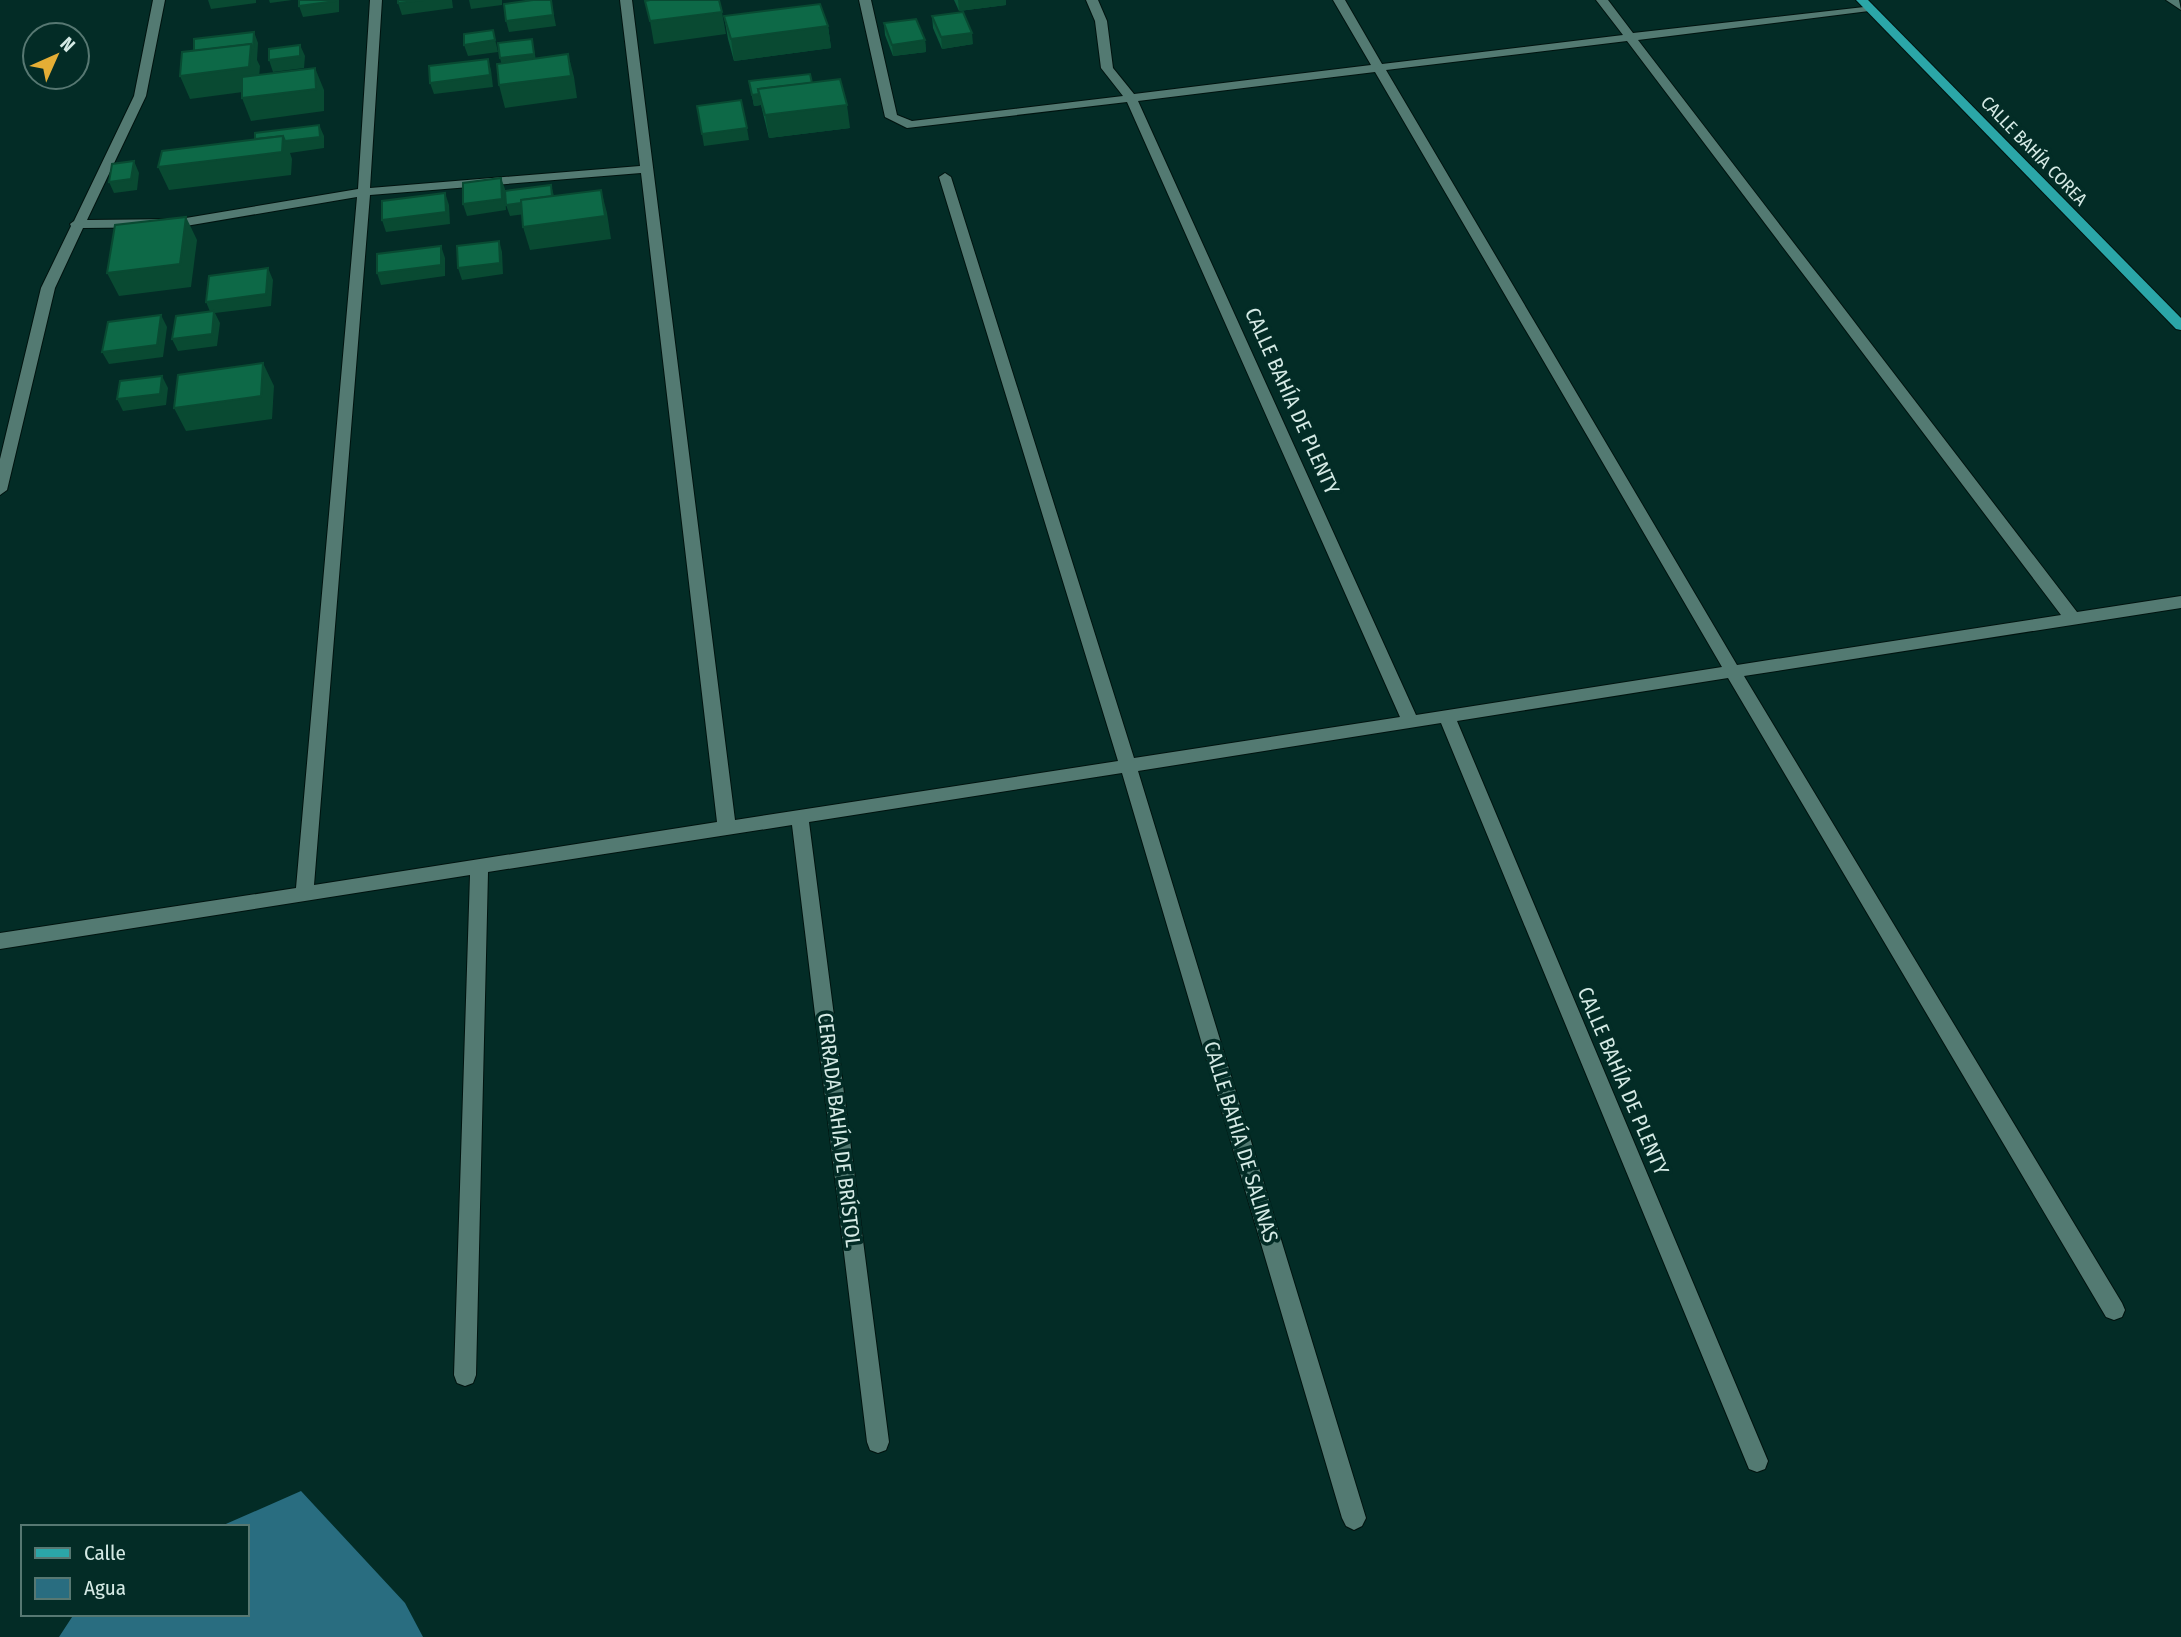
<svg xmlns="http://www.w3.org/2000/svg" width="2181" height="1637" viewBox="0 0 2181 1637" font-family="'Fira Sans Condensed',sans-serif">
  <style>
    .water { fill: #296d80 }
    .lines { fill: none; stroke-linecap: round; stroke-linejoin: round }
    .minor-casing { stroke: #00130f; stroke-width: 2 }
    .major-casing { stroke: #00130f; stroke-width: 2 }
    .minor { fill: #537a72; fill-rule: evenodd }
    .major { fill: #2ba6a8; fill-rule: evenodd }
    .wall { fill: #0b5a3d }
    .shaded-wall { fill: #094a32 }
    .building { fill: #0d6947; stroke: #094a32; stroke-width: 2 }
    .labels { text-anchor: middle; stroke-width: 7; stroke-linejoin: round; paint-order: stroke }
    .far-street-label { font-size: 18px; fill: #d5eae5; stroke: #032c26 }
    .street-label { font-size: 21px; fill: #d5eae5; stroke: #032c26 }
  </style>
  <rect width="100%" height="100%" fill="#032c26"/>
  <!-- water -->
  <path class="water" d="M301 1491 405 1603 423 1637H59L74 1614H247V1527H219Z"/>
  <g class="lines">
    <defs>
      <g id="minor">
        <path d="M153 0H165L146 96 87 220 180 219 358 189 370 0H382L370 188 640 166 620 0H632L735 820 1118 761 939 177 945 173 951 177 1134 758 1400 717 1127 102 907 128 885 117 859 0H871L897 115 912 121 1123 96 1101 68 1095 21 1086 0H1098L1107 21 1113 68 1134 94 1371 65 1333 0H1345L1382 64 1623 35 1596 0H1608L1633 33 1873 6 1875 8 1869 11 1638 40 2077 612 2181 596V608L1744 676 2122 1303 2125 1310 2122 1317 2114 1320 2106 1317 1728 678 1457 721 1768 1461 1765 1469 1757 1472 1749 1469 1441 723 1138 771 1366 1518 1362 1526 1354 1530 1346 1526 1342 1518 1122 773 809 822 889 1442 886 1450 878 1453 870 1450 867 1442 792 825 488 872 476 1375 473 1383 465 1386 457 1383 454 1375 470 875 0 949V933L296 888 357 197 180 227 83 228 55 288 7 490 0 495V459L41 288 71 226 70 224 74 221 134 96ZM1627 41 2061 615 1737 665 1386 70ZM1375 72 1722 667 1416 715 1138 101ZM641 173 717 822 314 885 370 195Z"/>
        <path d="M2166 0H2179L2181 10Z"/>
      </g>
      <path id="major" d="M1856 0H1868L2181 318V330L2176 329Z"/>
    </defs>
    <!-- minor casing -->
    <use href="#minor" class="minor-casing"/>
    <!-- major casing -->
    <use href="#major" class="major-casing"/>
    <!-- minor -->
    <use href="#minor" class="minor"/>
    <!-- major -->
    <use href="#major" class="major"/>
  </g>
  <!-- wall -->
  <g class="wall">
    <path d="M954 0H1006V5L959 11Z"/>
    <path d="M724 16 828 26 831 48 734 61 728 39Z"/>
    <path d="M932 16 973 44 942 49 933 28Z"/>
    <path d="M884 23 925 40 926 52 893 56 885 35Z"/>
    <path d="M749 81 812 83 850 128 769 138 761 105 754 106Z"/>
  </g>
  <!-- shaded-wall -->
  <g class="shaded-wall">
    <path d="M208 0H256V3L211 9Z"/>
    <path d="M269 0H292L270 3Z"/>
    <path d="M336 0H339V12L303 17 299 6Z"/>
    <path d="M424 0H452L453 8 402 15 398 3Z"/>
    <path d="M469 0H502V5L471 9Z"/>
    <path d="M551 0 556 26 509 32 506 21Z"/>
    <path d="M958 0H1006V5L959 11Z"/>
    <path d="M722 12 726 34 654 44 650 21Z"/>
    <path d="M828 26 831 48 734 61 731 39Z"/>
    <path d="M493 30 498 52 468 56 464 45Z"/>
    <path d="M254 32 258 43 257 60 260 66 258 90 190 99 180 76Z"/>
    <path d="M972 33 973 44 942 49 941 37Z"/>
    <path d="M532 39 537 65 503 70 500 58Z"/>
    <path d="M925 40 926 52 893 56 892 45Z"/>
    <path d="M300 45 305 56 304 68 273 72 269 60Z"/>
    <path d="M568 54 574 77 577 98 505 108 499 85Z"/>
    <path d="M488 59 491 70 493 87 434 94 430 83Z"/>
    <path d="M315 68 324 90V111L251 121 242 98Z"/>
    <path d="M759 94 761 105 754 106 752 95Z"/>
    <path d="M847 105 850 128 769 138 765 115Z"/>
    <path d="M319 125 324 136V148L290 153 292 159 291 175 169 190 158 167 283 136Z"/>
    <path d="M747 128 749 140 704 146 702 134Z"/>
    <path d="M134 161 139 173 137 190 114 193 109 182Z"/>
    <path d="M501 178 505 189 506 210 467 216 463 204Z"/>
    <path d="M551 185 554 196 555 210 510 216 506 205Z"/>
    <path d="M601 190 607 213 611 239 530 250 523 227Z"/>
    <path d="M445 193 449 205 450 224 386 232 382 220Z"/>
    <path d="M186 217 197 240 191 287 119 296 107 273Z"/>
    <path d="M499 241 502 252 503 274 462 280 458 268Z"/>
    <path d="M441 246 445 258V276L381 285 377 273Z"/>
    <path d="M268 268 273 280 271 306 215 313 220 323 217 346 178 351 172 339 211 314 206 302Z"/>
    <path d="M161 315 167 327 163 357 109 364 102 352Z"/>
    <path d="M263 363 274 386 272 419 186 431 174 408Z"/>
    <path d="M162 376 168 388 166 405 123 411 117 399Z"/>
  </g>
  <!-- building -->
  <g class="building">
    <path d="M299 0H336V1L299 6Z"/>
    <path d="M398 0H424L398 3Z"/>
    <path d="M533 0H551L553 15 506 21 504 4Z"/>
    <path d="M650 0H719L722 12 650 21 645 1Z"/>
    <path d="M820 4 828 26 731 39 724 16Z"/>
    <path d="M963 12 972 33 941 37 932 16Z"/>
    <path d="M916 19 925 40 892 45 884 23Z"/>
    <path d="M493 30 495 40 464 45V34Z"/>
    <path d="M254 32 253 49 251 44 194 51V39Z"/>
    <path d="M532 39 534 54 500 58 498 43Z"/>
    <path d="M251 44 249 67 180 76 182 52Z"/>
    <path d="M300 45V56L269 60V49Z"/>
    <path d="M568 54 571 76 499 85 497 64Z"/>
    <path d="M488 59 490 75 430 83 429 66Z"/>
    <path d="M315 68 316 89 242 98V77Z"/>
    <path d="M810 74 812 83 758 89 759 94 752 95 749 81Z"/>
    <path d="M840 79 847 105 765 115 758 89Z"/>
    <path d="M741 100 747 128 702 134 697 106Z"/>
    <path d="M319 125 320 137 285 141 283 136 255 139V133Z"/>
    <path d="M283 136 282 152 158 167 162 151Z"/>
    <path d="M134 161 131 179 109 182 112 164Z"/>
    <path d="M501 178 502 199 463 204V183Z"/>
    <path d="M551 185 552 196 521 200V203L506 205 505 191Z"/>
    <path d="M601 190 605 216 523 227 521 200Z"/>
    <path d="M445 193 446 212 382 220V201Z"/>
    <path d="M186 217 180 264 107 273 115 225Z"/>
    <path d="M499 241 500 263 458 268 457 246Z"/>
    <path d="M441 246V265L377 273V254Z"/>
    <path d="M268 268 266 294 206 302 209 276Z"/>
    <path d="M214 311 212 334 172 339 176 316Z"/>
    <path d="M161 315 157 345 102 352 108 322Z"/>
    <path d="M263 363 261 396 174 408 178 375Z"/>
    <path d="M162 376 160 394 117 399 120 381Z"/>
  </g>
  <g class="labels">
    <!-- far-street labels -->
    <g class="far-street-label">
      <text transform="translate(2034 151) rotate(46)" y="6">CALLE BAHÍA COREA</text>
    </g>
    <!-- street labels -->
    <g class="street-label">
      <text transform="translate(1292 401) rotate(66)" y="7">CALLE BAHÍA DE PLENTY</text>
      <text transform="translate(1623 1081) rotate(67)" y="7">CALLE BAHÍA DE PLENTY</text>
      <text transform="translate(839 1130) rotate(83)" y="7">CERRADA BAHÍA DE BRÍSTOL</text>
      <text transform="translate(1241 1142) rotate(73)" y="7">CALLE BAHÍA DE SALINAS</text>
    </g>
  </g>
  <!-- legend -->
  <rect x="21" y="1525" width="228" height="91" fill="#032c26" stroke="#577872" stroke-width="2"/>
  <rect x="35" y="1548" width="35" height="10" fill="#2ba6a8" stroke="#577872" stroke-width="2"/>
  <text x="84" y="1560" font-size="21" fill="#d5eae5">Calle</text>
  <rect x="35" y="1578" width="35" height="21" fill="#296d80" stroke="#577872" stroke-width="2"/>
  <text x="84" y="1595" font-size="21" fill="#d5eae5">Agua</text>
  <!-- north arrow -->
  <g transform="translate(56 56) rotate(45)"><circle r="33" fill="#032c26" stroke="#577872" stroke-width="2"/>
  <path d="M0-5L12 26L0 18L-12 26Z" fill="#e4ae35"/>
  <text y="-10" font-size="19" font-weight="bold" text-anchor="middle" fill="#d5eae5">N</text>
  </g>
</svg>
